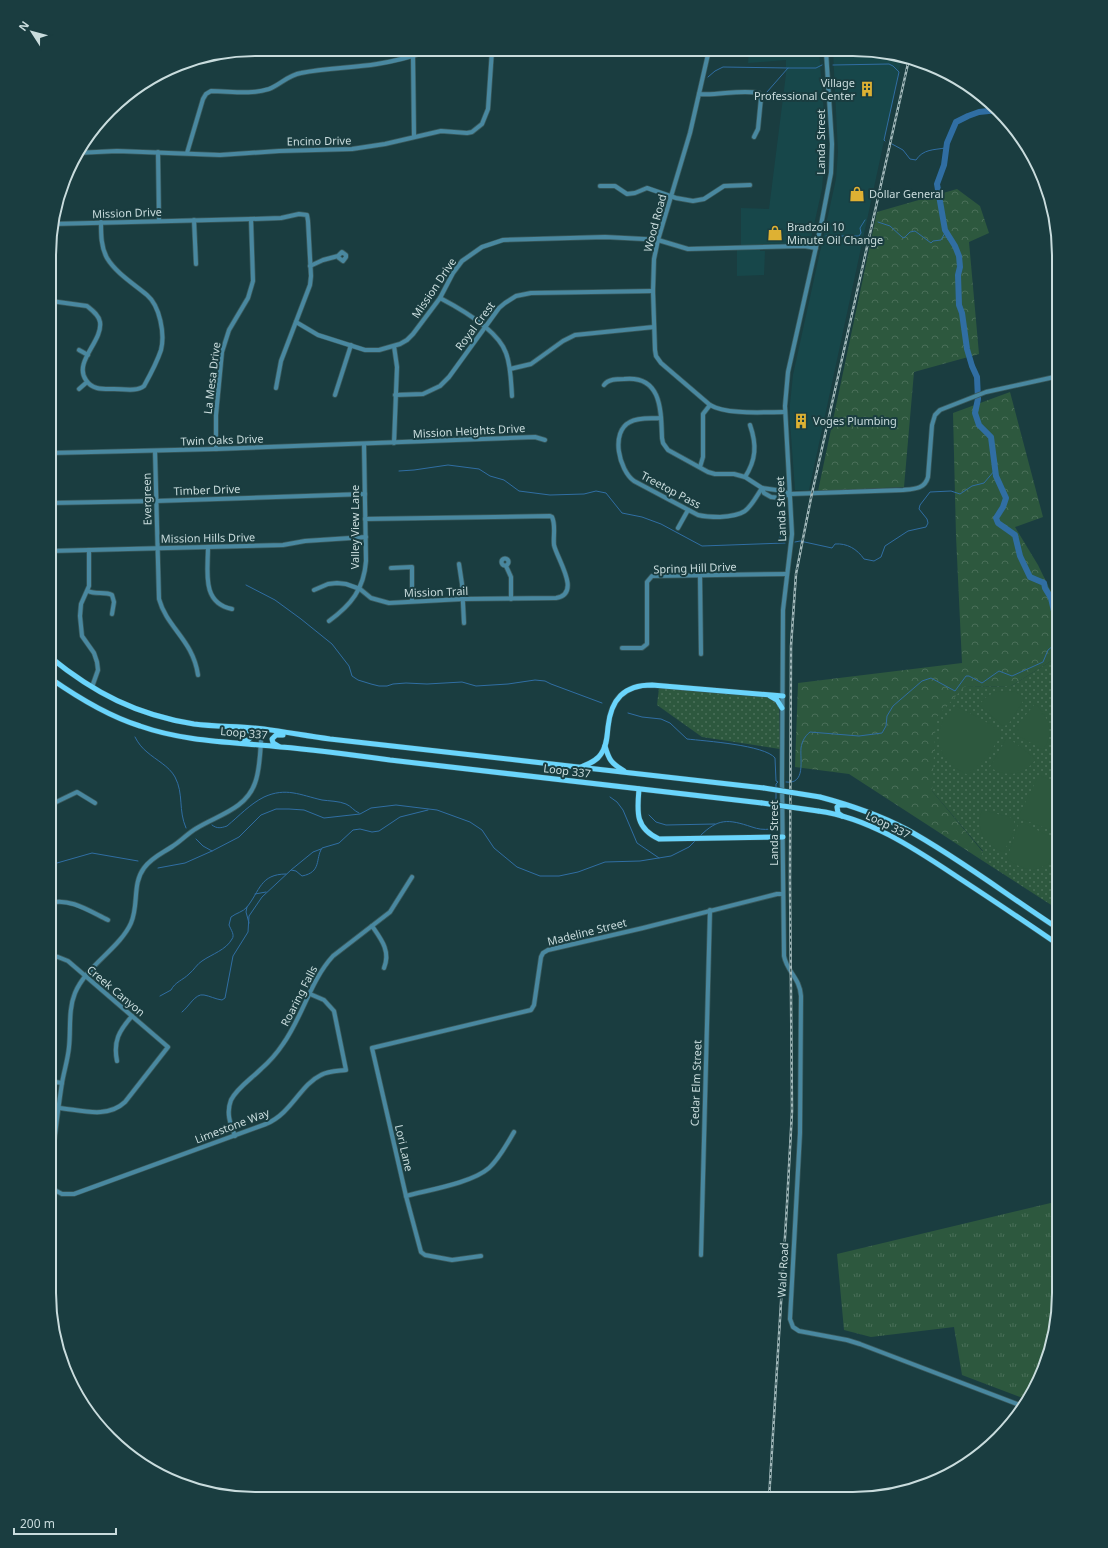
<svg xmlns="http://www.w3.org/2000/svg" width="1108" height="1548" viewBox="0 0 1108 1548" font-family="'Noto Sans',sans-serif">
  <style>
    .built { fill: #17474a }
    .grass { fill: url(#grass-tufts) }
    .forest { fill: url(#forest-crowns) }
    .park { fill: url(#park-dots) }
    .pitch { fill: #2d583e }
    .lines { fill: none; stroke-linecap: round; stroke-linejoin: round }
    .stream { stroke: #306ea3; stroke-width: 1 }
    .river { stroke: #306ea3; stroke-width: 6 }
    .minor-casing { stroke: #3a5a5c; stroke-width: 5.5 }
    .major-casing { stroke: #3a5a5c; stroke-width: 6 }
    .minor { stroke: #4988a0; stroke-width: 4 }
    .major { stroke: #6ad5fc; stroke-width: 5 }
    .rail-casing { stroke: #a3b9bb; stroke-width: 2.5 }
    .rail { stroke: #1a3d40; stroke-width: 1; stroke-dasharray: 3; stroke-linecap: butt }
    .major-bridge-casing { stroke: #3a5a5c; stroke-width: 6; stroke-linecap: butt }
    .major-bridge { stroke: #6ad5fc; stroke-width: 5 }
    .labels { text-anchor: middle; stroke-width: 4; stroke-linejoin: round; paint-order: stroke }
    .poi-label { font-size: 11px; fill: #c9dcdd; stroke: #1a3d40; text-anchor: start }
    .street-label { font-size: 11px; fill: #c9dcdd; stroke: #1a3d40 }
    .rim { fill: none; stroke: #c9dcdd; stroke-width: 2 }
  </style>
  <defs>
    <pattern id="grass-tufts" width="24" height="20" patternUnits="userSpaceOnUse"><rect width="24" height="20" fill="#2d583e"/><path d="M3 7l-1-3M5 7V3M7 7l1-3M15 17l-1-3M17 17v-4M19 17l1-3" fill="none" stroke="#4a6f59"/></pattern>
    <pattern id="forest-crowns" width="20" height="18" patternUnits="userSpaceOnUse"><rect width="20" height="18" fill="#2d583e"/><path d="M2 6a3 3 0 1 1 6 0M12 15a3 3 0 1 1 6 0" fill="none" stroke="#4a6f59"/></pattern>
    <pattern id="park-dots" width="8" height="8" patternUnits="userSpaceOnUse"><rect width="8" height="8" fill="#2d583e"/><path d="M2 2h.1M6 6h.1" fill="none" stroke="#4a6f59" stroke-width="1.8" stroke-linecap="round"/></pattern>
  </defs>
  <rect width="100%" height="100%" fill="#1a3d40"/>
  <!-- built -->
  <g class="built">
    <path d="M749 50 819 51 826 138 822 189 810 243 761 244 760 251H765L764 275 737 276V250H741V208L769 209 786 74V60L748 63Z"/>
    <path d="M833 51H880L902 57 809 490H795L790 421V404L793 375 836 179 838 152Z"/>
    <path d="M50 551H56V650L50 644Z"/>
  </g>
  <!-- grass -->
  <path class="grass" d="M1059 1201V1307L1048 1359 1028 1400 962 1375 954 1327 871 1337 844 1330 837 1254Z"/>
  <!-- forest -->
  <g class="forest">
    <path d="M957 189 980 206 989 233 969 242 979 354 914 372 904 487 818 491 877 212Z"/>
    <path d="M1010 392 1043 517 1015 527 1038 565 1059 608V656L1011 686 964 687 932 791 983 852 980 859 849 774 795 767 798 683 962 663 956 536 953 413Z"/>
  </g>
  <!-- park -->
  <g class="park">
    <path d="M1059 656V910L980 859 983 851 932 791 936 718 964 687 1011 686Z"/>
    <path d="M659 688 765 696 773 699 779 706 780 749 702 737 657 705Z"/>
  </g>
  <!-- pitch -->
  <g class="pitch">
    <path d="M1001 691 1016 692 1025 698 1008 725 1003 726 979 705C985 697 991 693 1001 691Z"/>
    <path d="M1035 704C1049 717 1055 733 1043 750L1014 733V729Z"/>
    <path d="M955 706 980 718 1000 731 1001 736 988 755 968 775C946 765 931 746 943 721 946 716 951 711 955 706Z"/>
    <path d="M1006 739H1010L1036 759C1025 775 1006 779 990 767Z"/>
    <path d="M1039 775 1050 780 1059 790V833L1021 819 1019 815Z"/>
    <path d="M982 810 1013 818C1018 829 1008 842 1004 852 985 847 975 828 982 810Z"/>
    <path d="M1023 823 1059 841C1059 844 1059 848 1059 851 1057 862 1038 871 1028 869 1020 868 1014 863 1007 859L1018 825Z"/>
  </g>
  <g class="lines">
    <!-- stream -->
    <g class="stream">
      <path d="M833 65 889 64 893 66 899 72 884 140 885 141"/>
      <path d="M708 77 715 71 723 67 788 68"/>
      <path d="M767 92 788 68H816L822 65"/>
      <path d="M892 144 903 150 910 159 916 160C923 149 934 150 945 148"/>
      <path d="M878 222 890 226 902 237 904 238 910 232 915 231 931 243 933 241 941 240 946 231"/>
      <path d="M826 236H859L861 233 860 228 865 220"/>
      <path d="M399 471 414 470 448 465 479 469 490 476 504 480 519 491 550 495 584 494 596 491 606 493 622 513 642 517 661 524 702 546 785 543"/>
      <path d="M780 537 781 541 784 542"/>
      <path d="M795 542 800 541 832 548 835 544C847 543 857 549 864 559L874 561 881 557 885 546 908 531 926 527 928 523 927 519 919 509 920 505 930 492 951 491 960 494 972 486 984 483 995 470"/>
      <path d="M246 585 275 600 301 619 332 644 349 666 352 676 358 680 371 684 379 686H387L393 684 406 683 427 684 462 682 476 686 508 684 535 680 545 681 551 684 602 703"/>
      <path d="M628 713 642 717 661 719 670 723 687 739C705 741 765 745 775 758L776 781 778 782 776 784V788"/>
      <path d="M135 737C138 743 142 748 147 752 156 760 169 766 175 777 184 794 178 810 186 828"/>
      <path d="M786 782C806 785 800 760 801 748 802 741 805 736 810 732L859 736 882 733 886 726 887 716 893 706 922 681 931 678 955 691 966 676H969L982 683 999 671 1012 676 1043 662 1048 650 1059 641"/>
      <path d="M776 791V802"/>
      <path d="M610 797 617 802 623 810 637 843 659 858"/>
      <path d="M649 815 656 822 666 825 715 824"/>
      <path d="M212 825C217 829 221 828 227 826 239 816 250 804 264 797 286 787 300 795 322 800 329 801 339 801 346 804 351 806 354 811 359 813"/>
      <path d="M700 836C718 818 728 819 752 827 758 829 763 830 771 829L775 822 776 807"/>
      <path d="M196 839 203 846 212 851"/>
      <path d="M50 865 92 853 138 861"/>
      <path d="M158 868 185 863 212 851 239 837 261 815 276 809H289L304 810 324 818 360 814 371 808 396 805 437 810 470 822 482 830 494 848 517 867 540 876H559L578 872 605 862 640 861 671 856 689 847 696 840"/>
      <path d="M291 870 313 852 321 849"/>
      <path d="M255 894 266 892"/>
      <path d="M247 907 246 912 249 923"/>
      <path d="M160 996 171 990C175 982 183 980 189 974 194 970 197 964 202 961 212 954 226 950 232 939 235 935 231 930 229 925L231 917C236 913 243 912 247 907 260 891 260 874 286 874"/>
      <path d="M182 1012C189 1007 195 993 204 995 210 996 215 999 222 1000L225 998 233 956 248 932 249 916 262 897 291 870 296 871 302 876C322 872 315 859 322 848L339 843 353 830 360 829 372 832 379 831 400 817 428 810"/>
    </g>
    <!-- river -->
    <path class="river" d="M998 110 979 112 968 116 956 122 947 143 944 165 937 184 945 230 955 246 959 256 960 267 958 275 959 305 962 313 967 349 972 366 977 377 978 399 975 413 979 425 991 437 996 476 1006 498 1003 507 996 518 998 523 1015 535 1020 556 1030 577 1044 583 1045 588 1051 598 1059 633"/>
    <defs>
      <g id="minor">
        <path d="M709 50 690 133 658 240 654 259 653 291 655 350 656 356 661 363 710 405C727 415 764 412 785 412"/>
        <path d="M826 51 832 144 831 173 821 225 788 372 785 406 792 534 783 610 782 782 784 956C787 972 800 978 801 996L800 1133 790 1319 793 1327 799 1331 847 1340 860 1344 1025 1407"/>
        <path d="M413 56 414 136"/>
        <path d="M699 94C718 96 739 89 759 93L761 98 758 129 754 137"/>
        <path d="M158 152 159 220"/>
        <path d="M76 153 117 151 220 155 279 151 352 149 385 144 441 131 467 133 472 132 482 124 488 109 492 50"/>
        <path d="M187 153 203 99 206 94 211 91C230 91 250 95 269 89 280 85 288 75 301 73 326 68 352 68 377 64 396 61 414 56 432 50"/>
        <path d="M600 186H615L627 194 635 193 647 188 676 198 693 201 704 199 724 186 750 185"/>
        <path d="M194 220 196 264"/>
        <path d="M52 224 251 219 281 218 299 214 307 215 308 221 311 276 310 285 281 361 276 388"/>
        <path d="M310 266 323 260 338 256 339 258 343 261 346 257V255L342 252 338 256"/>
        <path d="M440 298C461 309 498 330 506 353 511 366 511 382 512 396"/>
        <path d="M51 301 87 306C92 310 99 315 100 322 103 341 73 362 86 380 92 390 103 389 114 389 123 389 137 392 144 386 149 377 158 359 161 350 165 334 160 306 147 295 134 284 116 273 107 258 101 247 101 235 101 222"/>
        <path d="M296 322 318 335 365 350H379L400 344 407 340 413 334 440 298 453 273 462 261 482 247 503 240 605 237 644 239 658 240 688 249 804 246 816 248"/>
        <path d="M79 350 88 355"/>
        <path d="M510 369 531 364 563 341 575 335 654 327"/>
        <path d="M604 385C608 379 617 379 624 379 662 375 661 411 662 438L663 443 668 450 708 472 715 474H734L745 477 762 488 764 493 771 497 781 498 790 494 903 490C914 489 925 489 928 477L932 425 935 415 940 410 986 392 1059 376"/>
        <path d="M79 389 87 382"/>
        <path d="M335 395 351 345"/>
        <path d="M395 395 423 394 440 386 449 377 499 308 505 303 516 296 531 293 653 291"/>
        <path d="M661 418C651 419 639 417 630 422 610 432 619 470 634 481L698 515C706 517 713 517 720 517 748 515 748 510 762 488"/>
        <path d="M394 443 397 367 394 346"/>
        <path d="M216 449V415L222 352 229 330 248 298 253 281 251 219"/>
        <path d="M155 451 159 599C167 628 193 640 198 675"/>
        <path d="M50 453 216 449 535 437 545 440"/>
        <path d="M700 467 703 457V414L710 405"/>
        <path d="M745 477C756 460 757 445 750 425"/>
        <path d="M762 488 783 491 790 494"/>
        <path d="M50 503 156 501 365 494"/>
        <path d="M678 528 688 510"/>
        <path d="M208 547C208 571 201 603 232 609"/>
        <path d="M89 550V586L81 604 80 616 82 636 94 653 97 662 98 670 92 687"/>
        <path d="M50 551 283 545 305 541 366 537"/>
        <circle cx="505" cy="562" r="3.5"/>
        <path d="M459 564 462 584 464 623"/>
        <path d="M506 566 511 577V599"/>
        <path d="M391 568 412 567V601"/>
        <path d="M700 575 701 654"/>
        <path d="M314 590 328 584 337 583 346 584 360 589 371 598 389 603 463 599 556 598C582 594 557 559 554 545 553 536 556 525 552 517L550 516 365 519"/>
        <path d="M88 591C96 595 105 591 112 595L114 602 112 614"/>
        <path d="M329 621C351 605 364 589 366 561L364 444"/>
        <path d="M622 648H642L647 644V582L652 576 787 574"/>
        <path d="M50 805 77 792 95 803"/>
        <path d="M50 903C69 897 91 912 108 920"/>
        <path d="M372 926C381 939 391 951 384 968"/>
        <path d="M50 956 58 957 68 961 168 1047 125 1102C107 1119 81 1110 59 1108"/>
        <path d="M117 1061C113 1041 119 1031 132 1016"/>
        <path d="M49 1081 62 1083"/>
        <path d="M235 1136C230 1123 226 1113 231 1100 237 1088 251 1079 261 1069 269 1062 277 1053 283 1044 303 1016 310 981 333 956L390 912 412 877"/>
        <path d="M49 1179C54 1147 57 1115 62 1083 64 1071 68 1059 69 1047 71 1030 68 1010 75 993 86 966 120 948 131 923 139 905 132 884 144 868 152 857 163 853 173 846 181 841 188 833 197 828 218 815 246 809 255 783 261 767 260 746 262 729"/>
        <path d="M49 1187 62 1194H74L266 1124C292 1113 300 1085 321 1075 328 1071 338 1071 346 1070L334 1011 324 1000 310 994"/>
        <path d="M406 1196C428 1190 472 1183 489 1168 499 1159 507 1144 514 1132"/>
        <path d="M701 1255 710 910"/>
        <path d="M481 1256 452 1260 425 1255 421 1252 406 1196 372 1048 531 1010 534 1005 541 957 543 953 548 950 643 928 777 894H783"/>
      </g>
      <g id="major">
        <path d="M50 657C94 693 137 715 194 724 217 727 241 726 264 729 286 732 308 736 330 739L764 788"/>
        <path d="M50 678C77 697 108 716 140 726 185 742 234 742 281 747 318 750 354 755 390 760 514 775 638 789 762 803"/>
        <path d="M770 696 777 700 782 708"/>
        <path d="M242 741 248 740 252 736 251 732 247 730"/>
        <path d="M278 746 273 743 272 739 276 735H283"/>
        <path d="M605 746C609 760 611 763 624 771"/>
        <path d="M581 767C588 764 597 761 601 754 607 746 607 736 608 727 611 699 624 685 652 685L783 696"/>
        <path d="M639 789C637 812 635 828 659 839L783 837"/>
        <path d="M820 797C850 805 879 815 906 829 959 858 1008 896 1059 929"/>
        <path d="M818 811C871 818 918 851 962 880 994 901 1027 923 1059 945"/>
        <path d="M842 816 838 813 837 807 839 805H845"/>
      </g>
    </defs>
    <!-- minor casing -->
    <use href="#minor" class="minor-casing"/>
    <!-- major casing -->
    <use href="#major" class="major-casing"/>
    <!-- minor -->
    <use href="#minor" class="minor"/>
    <!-- major -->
    <use href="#major" class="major"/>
    <defs>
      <path id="rail" d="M769 1499 787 1204 792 1111 790 880 791 646 796 574 812 493 909 59"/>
    </defs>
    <!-- rail casing -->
    <use href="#rail" class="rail-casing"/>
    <!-- rail -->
    <use href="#rail" class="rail"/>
    <defs>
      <g id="major-bridge">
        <path d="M764 788 820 797"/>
        <path d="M762 803 818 811"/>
      </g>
    </defs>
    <!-- major-bridge casing -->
    <use href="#major-bridge" class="major-bridge-casing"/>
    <!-- major-bridge -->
    <use href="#major-bridge" class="major-bridge"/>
  </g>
  <!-- icons -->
  <defs>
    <symbol id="building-bare" viewBox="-9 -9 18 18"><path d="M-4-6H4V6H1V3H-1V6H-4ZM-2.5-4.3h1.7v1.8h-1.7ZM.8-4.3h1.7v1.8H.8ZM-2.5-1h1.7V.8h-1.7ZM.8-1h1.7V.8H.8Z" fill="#deb133" stroke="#1a3d40" stroke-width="2.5" paint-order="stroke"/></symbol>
    <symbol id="shop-bare" viewBox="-9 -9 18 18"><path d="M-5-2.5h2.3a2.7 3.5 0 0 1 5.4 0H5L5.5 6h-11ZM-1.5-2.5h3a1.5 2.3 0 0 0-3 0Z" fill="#deb133" stroke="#1a3d40" stroke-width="2.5" paint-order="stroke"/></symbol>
  </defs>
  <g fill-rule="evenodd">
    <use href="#building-bare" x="856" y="78" width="22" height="22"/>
    <use href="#shop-bare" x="846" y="183" width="22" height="22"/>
    <use href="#shop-bare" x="764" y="222" width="22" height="22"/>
    <use href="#building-bare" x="790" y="410" width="22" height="22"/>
  </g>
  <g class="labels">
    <!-- poi labels -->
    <g class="poi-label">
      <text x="855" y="87" text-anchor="end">Village<tspan x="855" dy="13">Professional Center</tspan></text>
      <text x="869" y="198">Dollar General</text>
      <text x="787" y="231">Bradzoil 10<tspan x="787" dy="13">Minute Oil Change</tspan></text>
      <text x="813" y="425">Voges Plumbing</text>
    </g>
    <!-- street labels -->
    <g class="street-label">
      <text transform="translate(319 141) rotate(-1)" y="4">Encino Drive</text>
      <text transform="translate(821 142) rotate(-90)" y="4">Landa Street</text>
      <text transform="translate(127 213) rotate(-2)" y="4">Mission Drive</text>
      <text transform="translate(655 223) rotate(-75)" y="4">Wood Road</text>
      <text transform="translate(434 288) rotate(-56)" y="4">Mission Drive</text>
      <text transform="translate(475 326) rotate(-53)" y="4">Royal Crest</text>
      <text transform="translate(212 378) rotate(-83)" y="4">La Mesa Drive</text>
      <text transform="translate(469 431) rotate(-3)" y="4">Mission Heights Drive</text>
      <text transform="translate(222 440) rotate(-2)" y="4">Twin Oaks Drive</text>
      <text transform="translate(207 490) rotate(-2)" y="4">Timber Drive</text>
      <text transform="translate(671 490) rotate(28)" y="4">Treetop Pass</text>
      <text transform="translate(147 499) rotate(-91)" y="4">Evergreen</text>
      <text transform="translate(781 509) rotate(-92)" y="4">Landa Street</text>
      <text transform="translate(355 527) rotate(-90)" y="4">Valley View Lane</text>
      <text transform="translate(208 538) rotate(-1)" y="4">Mission Hills Drive</text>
      <text transform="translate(695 568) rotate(-2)" y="4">Spring Hill Drive</text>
      <text transform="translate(436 592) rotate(-2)" y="4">Mission Trail</text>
      <text transform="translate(244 733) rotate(5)" y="4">Loop 337</text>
      <text transform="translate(567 771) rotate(7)" y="4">Loop 337</text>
      <text transform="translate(888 825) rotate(26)" y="4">Loop 337</text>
      <text transform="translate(774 833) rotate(-90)" y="4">Landa Street</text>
      <text transform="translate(587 932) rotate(-14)" y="4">Madeline Street</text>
      <text transform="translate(116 991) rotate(40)" y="4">Creek Canyon</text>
      <text transform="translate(299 996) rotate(-63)" y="4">Roaring Falls</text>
      <text transform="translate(696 1083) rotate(-88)" y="4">Cedar Elm Street</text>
      <text transform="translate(232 1126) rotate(-21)" y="4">Limestone Way</text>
      <text transform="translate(404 1148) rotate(77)" y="4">Lori Lane</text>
      <text transform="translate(783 1270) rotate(-87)" y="4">Wald Road</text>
    </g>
  </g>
  <!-- crop -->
  <path d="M0 0H1108V1548H0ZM255 56H853A199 199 0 0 1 1052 255V1293A199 199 0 0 1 853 1492H255A199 199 0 0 1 56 1293V255A199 199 0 0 1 255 56Z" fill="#1a3d40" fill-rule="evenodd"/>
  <path class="rim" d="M255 56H853A199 199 0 0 1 1052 255V1293A199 199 0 0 1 853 1492H255A199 199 0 0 1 56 1293V255A199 199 0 0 1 255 56Z"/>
  <!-- north arrow -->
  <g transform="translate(32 32) rotate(306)" stroke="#1a3d40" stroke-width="3" paint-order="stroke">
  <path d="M0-3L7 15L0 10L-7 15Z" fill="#c9dcdd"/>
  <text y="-6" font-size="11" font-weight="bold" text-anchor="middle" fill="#c9dcdd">N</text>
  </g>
  <!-- scale -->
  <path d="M14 1528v6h102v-6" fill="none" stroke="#c9dcdd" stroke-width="2"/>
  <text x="20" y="1528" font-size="12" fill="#c9dcdd" stroke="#1a3d40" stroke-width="3" paint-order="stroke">200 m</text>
</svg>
